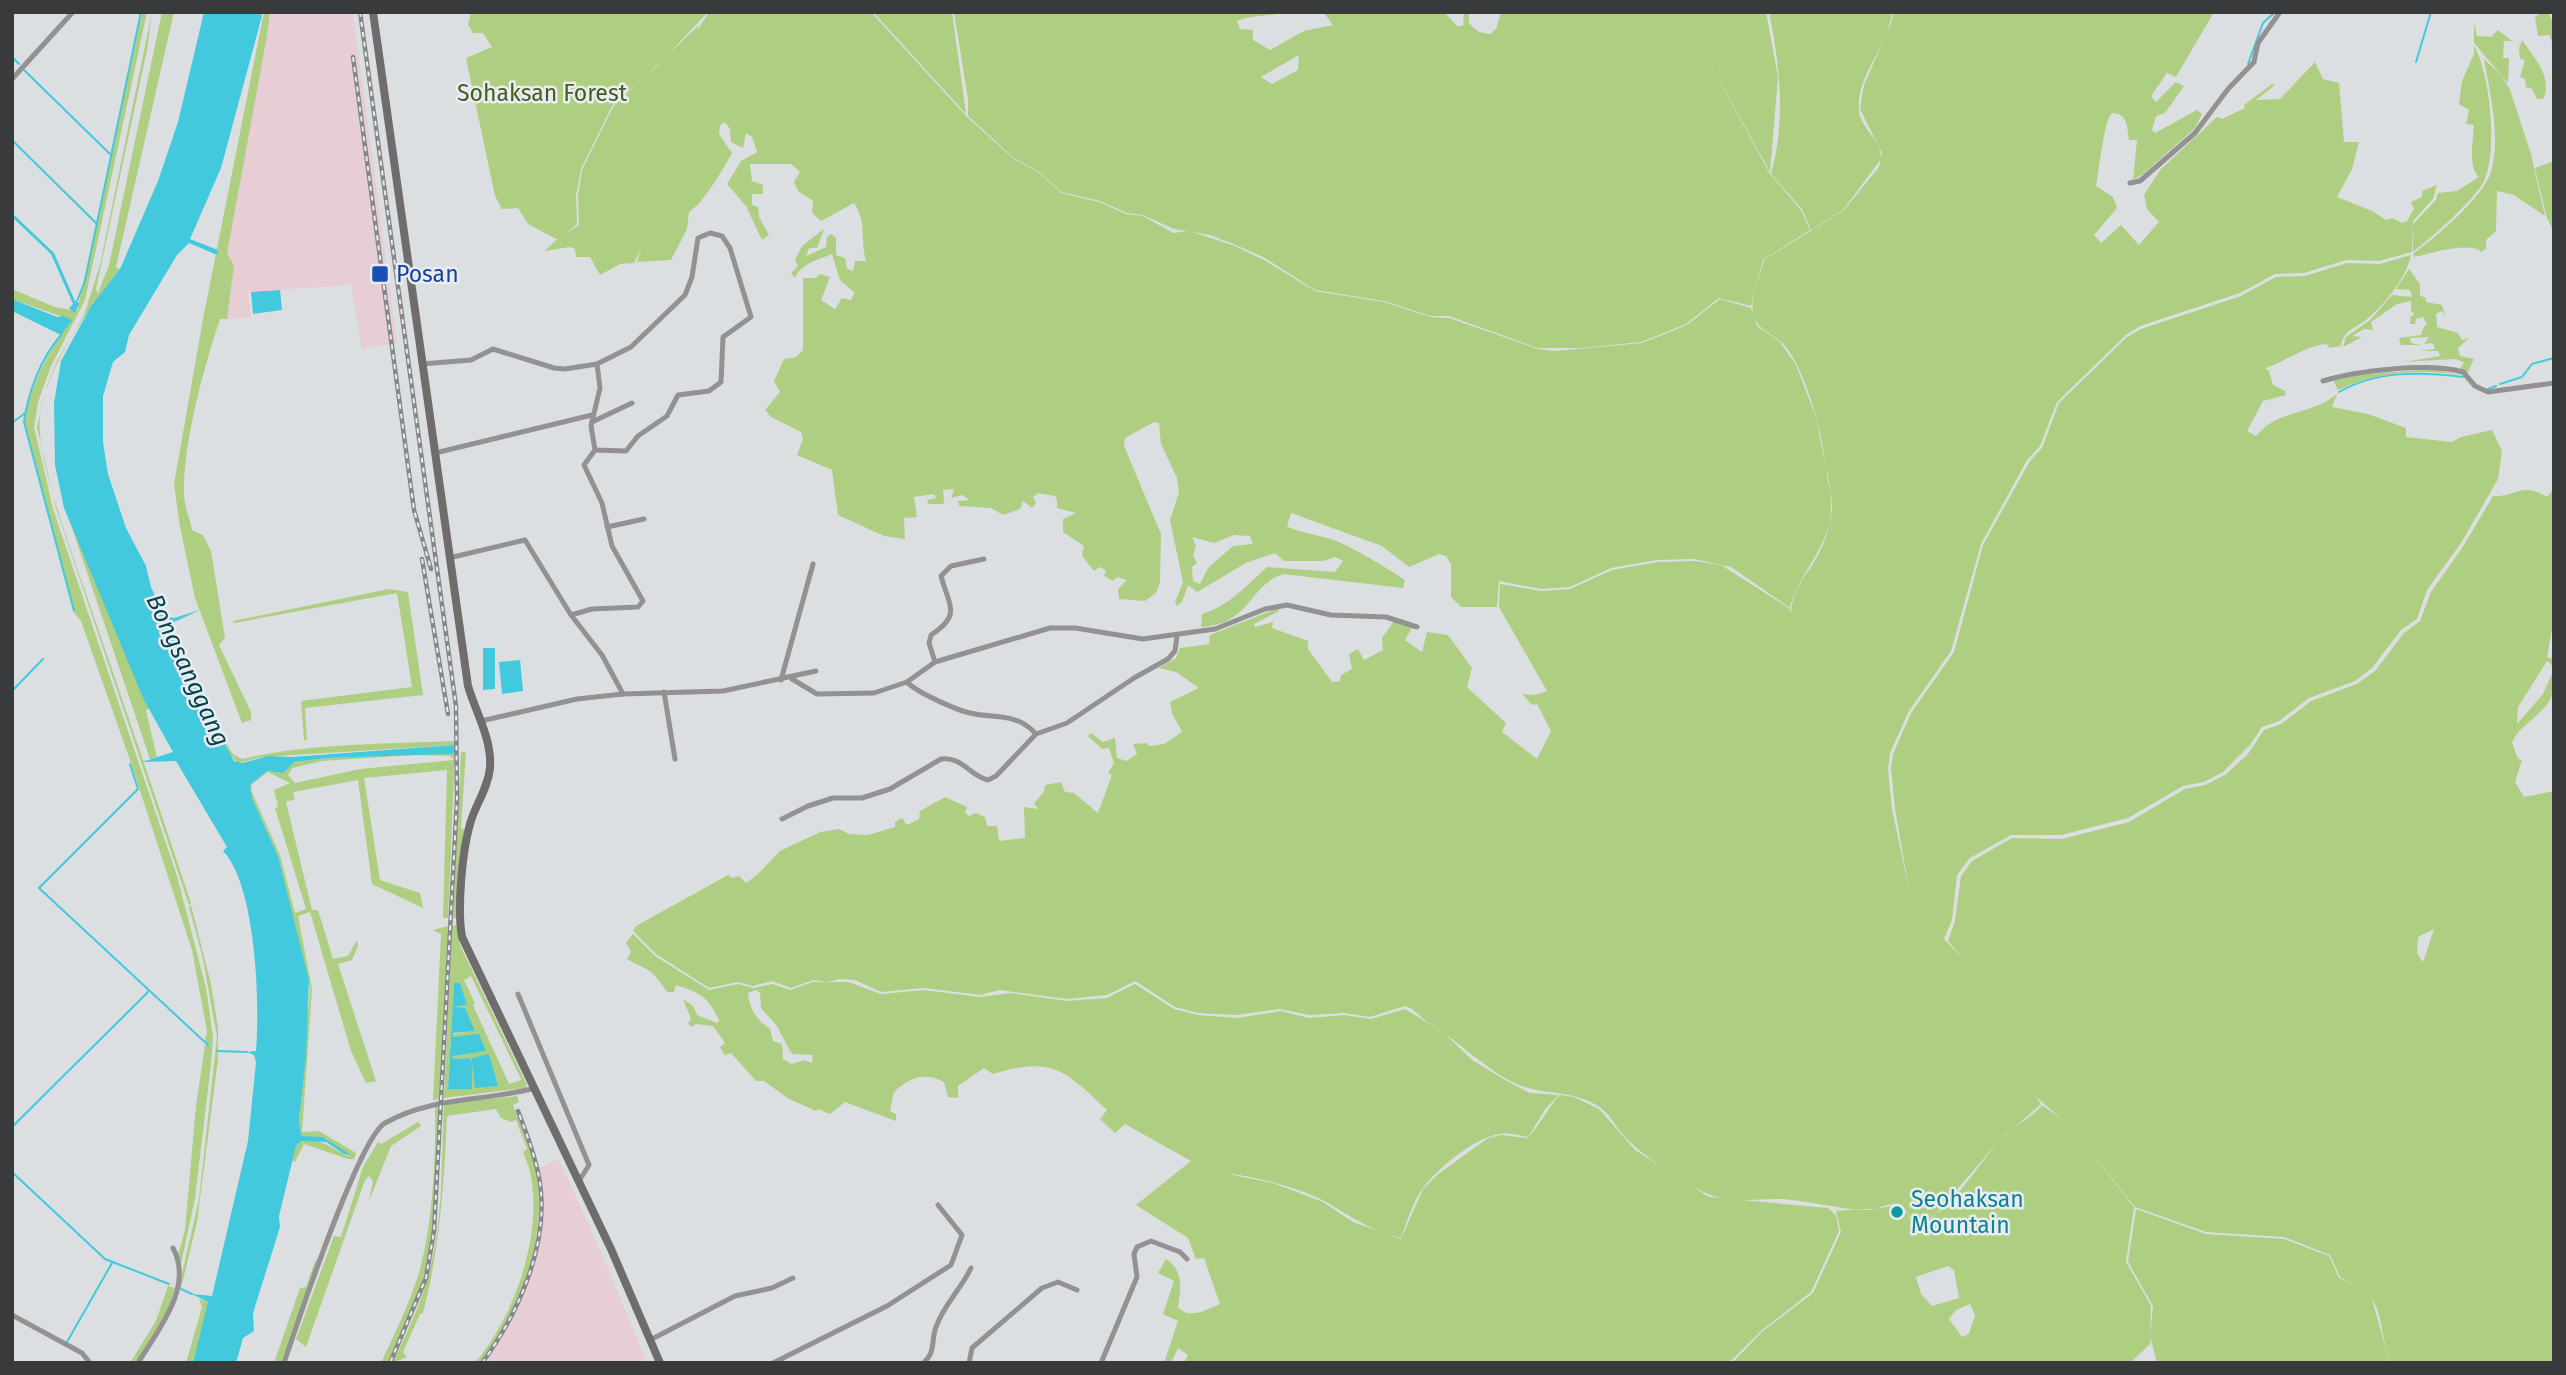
<svg xmlns="http://www.w3.org/2000/svg" width="2566" height="1375" viewBox="0 0 2566 1375" font-family="'Fira Sans',sans-serif">
  <style>
    .industrial { fill: #e7cdd4 }
    .green { fill: #aece81; fill-rule: evenodd }
    .water { fill: #42c9de }
    .lines { fill: none; stroke-linecap: round; stroke-linejoin: round }
    .stream { stroke: #42c9de; stroke-width: 2 }
    .street { stroke: #939191; stroke-width: 5 }
    .secondary { stroke: #6f6c6c; stroke-width: 8 }
    .rail-casing { stroke: #85878a; stroke-width: 4.5 }
    .rail { stroke: #e9ecf0; stroke-width: 2; stroke-dasharray: 5; stroke-linecap: butt }
    .transit-dot { fill: #1a4fb4; stroke: #e9ecf0; stroke-width: 2.5 }
    .culture-dot { fill: #0f9aa8; stroke: #e9ecf0; stroke-width: 2.5 }
    .labels { text-anchor: middle; stroke-width: 5; stroke-linejoin: round; paint-order: stroke }
    .park-label { font-size: 23px; fill: #455b21; stroke: #e9ecf0 }
    .transit-label { font-size: 23px; fill: #164399; stroke: #e9ecf0; text-anchor: start }
    .culture-label { font-size: 23px; fill: #0d838f; stroke: #e9ecf0; text-anchor: start }
    .water-label { font-size: 24px; font-style: italic; fill: #02424a; stroke: #e9ecf0 }
  </style>
  <rect width="100%" height="100%" fill="#dcdfe2"/>
  <!-- industrial -->
  <g class="industrial">
    <path d="M270 12H353L397 343 362 349 351 285 248 292 251 317 227 319 234 265 227 255Z"/>
    <path d="M559 1159 602 1254 647 1363H487L518 1294 537 1216 536 1169Z"/>
  </g>
  <!-- green -->
  <g class="green">
    <path d="M142 12H147L85 300 51 366 38 402 34 427 53 509 177 876 206 988 213 1037 211 1064 195 1198 181 1264 178 1255 185 1230 196 1106 205 1045H208L205 1042 207 1031 192 950 131 763 81 621 75 614 24 422C31 383 49 351 71 320L12 299V289L55 307 77 311Z"/>
    <path d="M152 12 147 50 96 289 98 293 109 265 162 12H174L116 267 120 269C89 307 46 367 40 417 35 456 72 551 85 591 121 695 156 798 191 903L189 905 56 508 37 427 47 386 57 361 84 315 100 265Z"/>
    <path d="M264 12H270L266 41 227 254 234 265 227 319H220C204 367 183 443 184 493 184 505 190 519 192 530L203 535 211 551 225 638 219 645 251 712V720L242 723 195 598 180 527 174 484 203 319Z"/>
    <path d="M471 12H708L657 66 612 106 581 169 576 196 577 224 565 234 579 225 578 196 582 170 613 107 699 25 697 31 709 12H871L967 117 1014 159 1041 174 1061 193 1099 202 1126 214 1143 216 1173 233 1189 231 1235 246 1264 260 1315 291 1384 302 1431 317 1449 318 1538 349 1555 351 1642 343 1687 325 1720 299 1751 308 1757 326 1780 342 1796 365 1816 417 1825 463C1823 433 1805 371 1786 347 1776 334 1756 331 1753 313 1750 296 1761 276 1764 260L1844 210 1879 167 1882 153 1860 109 1864 85 1892 21 1893 12H2214L2176 77 2167 73 2151 96 2156 102 2176 82 2184 86 2165 113 2156 116 2152 130 2155 133 2197 110 2202 114 2195 128 2142 175 2133 180 2137 140H2129C2127 127 2128 113 2112 113 2104 120 2099 171 2096 186L2113 197 2117 208 2094 235 2101 243 2121 225 2139 245 2159 222 2147 209 2144 195 2160 170 2217 117 2222 119 2245 108 2244 105 2272 84 2275 85 2256 100 2280 99 2315 62 2323 79 2339 83 2344 142H2359L2352 169 2337 197 2372 211 2386 220 2392 218 2402 223 2407 221 2414 209 2411 202 2422 197V191L2437 185 2433 199 2413 221 2412 252 2379 261 2346 260 2304 273 2275 274 2240 293 2140 326 2126 335 2057 402 2040 446 2027 460 1981 544 1951 651 1909 711 1890 753 1888 769 1892 809 1909 889 1895 809 1891 769 1893 754 1911 713 1954 652 1983 545 2030 461 2042 448 2059 403 2127 337 2141 329 2241 296 2276 277 2305 276 2347 263 2380 264 2411 255C2407 277 2384 305 2367 319 2356 328 2342 331 2341 346L2329 348 2327 344C2304 346 2287 361 2265 368L2269 371 2273 385 2285 391 2286 395 2263 401 2247 431 2256 436C2279 408 2309 417 2337 394L2332 407 2368 414 2406 428V437L2452 442 2461 437 2492 430 2502 451 2498 479 2461 543 2427 590 2417 619 2401 630 2372 668 2355 681 2309 698 2279 721 2262 727 2250 745 2223 772 2204 782 2183 786 2128 818 2061 835H2011L1970 858 1957 875 1952 920 1944 939 1964 960 1948 941 1955 921 1961 876 1972 861 2012 838 2062 839 2129 822 2185 789 2205 785 2225 775 2248 754 2264 730 2281 724 2311 701 2357 684 2375 671 2404 633 2420 621 2431 592 2464 545 2493 496C2514 498 2522 481 2547 497L2554 488V618L2547 657 2554 659V667L2547 661 2518 707 2517 724 2543 694 2552 674C2562 709 2524 717 2512 742L2518 759 2522 760 2515 782 2524 797 2554 791V1363H2391C2374 1316 2390 1300 2340 1277L2330 1255 2284 1237 2206 1232 2135 1207 2074 1131 2134 1207 2126 1262 2151 1306 2150 1344 2130 1363H1732L1762 1332 1813 1293 1841 1232 1836 1211C1857 1208 1875 1211 1895 1205L1907 1213 1912 1224C1949 1220 1978 1162 2004 1136 2016 1125 2031 1118 2042 1105L2063 1120 2035 1096 2041 1104 1998 1142 1935 1215 1926 1221 1913 1223C1909 1216 1905 1205 1896 1204 1886 1203 1875 1211 1865 1210 1837 1209 1811 1201 1782 1199 1758 1198 1731 1204 1708 1194 1686 1185 1642 1155 1626 1138 1616 1128 1610 1113 1598 1106 1571 1089 1540 1096 1512 1082 1482 1066 1459 1042 1431 1024 1421 1019 1416 1009 1405 1006L1370 1017 1344 1013 1309 1015 1280 1009 1236 1015 1198 1013 1175 1007 1135 981 1107 995 1067 999 1000 990 980 995 924 988 881 992 855 980 840 979 827 982 813 980 791 988 772 981 753 986 738 982 709 988 656 954 633 931 636 926 728 875 732 878 739 876 746 883 757 875 780 851 820 832 839 829 849 834 868 835 895 827V822L902 818 907 825 919 819 920 811 945 797 967 807 965 813 969 816 976 813 985 817 987 826H997L999 841 1025 838 1024 807 1038 809 1034 803 1044 792 1045 785 1061 782 1065 792 1074 793 1098 813 1112 775 1108 773 1114 763 1109 748 1102 749 1088 736 1091 733 1103 742 1115 738 1117 758 1126 761 1137 754 1133 744 1146 743 1150 746 1164 744 1182 732 1172 713 1170 702 1199 688 1176 672 1159 668 1176 658 1180 648 1209 644 1210 635 1278 608 1279 611 1254 624 1255 627 1273 622 1272 628 1308 641V649L1332 682 1340 681 1341 675 1352 669 1349 654 1358 649 1364 660 1383 650 1382 638 1394 621 1412 628 1405 640 1422 652 1427 632 1448 635 1472 668 1467 687 1506 723 1502 732 1537 759 1551 731 1537 704 1532 705 1522 694 1535 695 1547 691 1499 607 1500 584 1541 591 1570 589 1612 570 1658 562 1694 561 1721 565 1790 609 1791 614C1792 589 1807 575 1818 555 1834 526 1833 502 1827 471 1826 481 1833 495 1832 507 1831 545 1799 572 1790 608L1731 567 1694 559 1657 560 1611 568 1570 587 1541 589 1499 581 1497 607H1461L1451 597V564L1446 556 1439 554 1409 567 1382 546 1291 513 1287 527C1302 532 1316 535 1331 539 1346 543 1390 570 1405 580L1403 588 1283 574C1248 586 1251 624 1201 627L1202 614C1228 607 1247 585 1267 567L1335 572 1343 561 1335 557 1323 561H1284L1275 553 1246 563 1197 592 1188 585 1182 602 1177 606 1175 602 1183 582 1170 520 1179 492 1177 478 1161 444 1159 423 1154 422 1125 438 1124 446 1161 534 1160 582 1156 593 1145 601 1119 599 1118 589 1127 580 1117 577 1113 581 1104 576 1106 570 1099 567 1094 571 1082 556 1084 546 1063 532V519L1076 513 1057 508V500L1055 496 1038 493 1033 497 1036 503 1032 508 1023 501 1020 509 1003 515 991 508 959 506 958 501 969 500 963 495 951 498 954 489 943 490 944 504H928L927 500 936 498 934 494 914 497 917 517 904 518 905 539 884 536 838 515 832 470 797 455 803 439 801 432 771 417 765 410 780 392 774 381 784 359 796 357 803 350V278H815L820 274 830 277 821 300 835 309 842 298 851 300 855 293 840 280 832 254C818 260 801 263 795 278L791 273 798 266 795 260 802 246 824 229 817 248H809L806 256 826 247 827 237 831 234 836 238V255L845 258 847 269 853 271 855 261H866C860 240 867 222 854 203L821 221 812 213 813 201 798 191 794 182 800 172 791 164H750L752 181 763 185V194H752V205L758 207 759 217 769 235 762 240 746 206 727 184 741 161 757 152 752 137 746 133 743 148 731 142 730 129 725 122 720 125 719 134 732 153C724 168 702 205 689 212L687 229 671 260 637 262 641 249 634 263 620 264 600 275 590 257H576L575 249 570 247 544 251 560 237 556 239 528 224 518 208 502 209 495 196 466 58 492 47 483 33H473L468 24ZM1234 535 1250 536 1253 544 1233 546 1208 568 1200 584 1193 581 1192 567 1197 563 1193 555 1196 546 1192 537 1214 543ZM2434 929 2423 962 2417 953 2418 937ZM1948 1266 1954 1270 1959 1298 1932 1306 1921 1294 1916 1277ZM1970 1304 1975 1315 1969 1334 1962 1337 1949 1319 1956 1310Z"/>
    <path d="M873 12H952L966 114Z"/>
    <path d="M1286 12C1269 17 1254 14 1237 21L1240 29 1253 30V40L1270 50 1304 31 1333 25 1323 12H1444L1457 26H1463L1464 12H1469V23C1476 31 1480 33 1490 34L1496 29 1501 12H1766L1778 77 1770 172 1691 29 1770 174 1801 210 1810 230 1763 260 1751 306 1719 298 1686 324 1641 342 1582 348H1538L1449 316H1431L1384 301 1315 290 1265 258 1236 245 1210 235 1174 229 1143 215 1127 213 1100 201 1061 192 1041 173 1014 158 968 116V99L954 12ZM1299 55 1298 70 1272 84 1261 77Z"/>
    <path d="M1769 12H1892C1889 46 1856 75 1859 110 1860 129 1882 139 1881 159L1843 210 1811 230 1802 209 1771 174C1786 121 1780 65 1769 12Z"/>
    <path d="M2542 12 2549 14 2554 25V47L2549 35 2538 36 2535 17Z"/>
    <path d="M2474 23 2477 36 2491 37 2498 30 2512 41H2504L2503 58H2509L2508 83 2474 43Z"/>
    <path d="M2522 40C2532 55 2554 78 2543 99H2537L2532 89 2526 87 2525 79 2520 77 2525 60 2520 59 2519 48Z"/>
    <path d="M2474 46C2490 72 2499 156 2483 183 2473 201 2430 239 2413 252V224L2436 200 2438 193 2457 191 2479 177C2468 167 2473 141 2474 125L2466 124 2469 110 2459 104 2462 81 2474 54Z"/>
    <path d="M2484 59 2502 76 2510 90 2531 154 2545 216 2514 195 2497 191 2496 231 2486 240V248L2482 252C2468 241 2433 253 2414 257V253C2435 238 2484 196 2491 172 2501 138 2490 93 2484 59Z"/>
    <path d="M2554 161V233L2546 215 2535 168Z"/>
    <path d="M2409 269 2420 284V296L2425 297 2426 302 2442 305 2445 316 2441 311 2436 314 2437 327 2458 333 2462 340 2469 338 2458 348 2460 356 2474 359 2467 374 2460 369 2464 362 2454 359 2404 362 2440 356 2438 351H2420L2435 349 2433 343 2424 344 2429 337 2410 338 2411 343 2421 345H2401L2399 338 2421 335 2424 326 2427 325 2423 317 2416 319 2415 324H2410L2411 316 2415 315 2411 311V301L2397 304 2371 322 2373 330 2364 329 2352 336 2362 337 2343 347 2346 337 2370 320 2392 295 2412 297 2410 290 2396 289Z"/>
    <path d="M2436 369 2464 375C2423 369 2377 371 2338 390L2333 380 2343 376Z"/>
    <path d="M67 513 149 708 146 711 157 757 150 759Z"/>
    <path d="M389 589 408 592 423 695 305 708 307 740H304L301 701 412 687 397 593 234 623 233 621Z"/>
    <path d="M213 723 233 754 242 759C311 743 385 744 455 741V745L262 757 238 763 230 755Z"/>
    <path d="M461 752H466L461 828 464 829 456 918H453Z"/>
    <path d="M455 753 448 918H443L447 770 364 778 380 880 420 893 423 908 372 884 358 780 293 792 295 799 286 802 312 910H318L333 959 348 956 357 940 358 946 352 960 338 964 376 1081 366 1083 351 1051 310 912 298 916 312 989 302 1132 319 1131 356 1153 354 1159H348L304 1144 295 1162 292 1160 296 1146C313 1130 333 1150 350 1157L327 1139 301 1136 299 1119 310 989 278 856 249 791 250 785 267 771 282 773 294 762 327 758ZM414 755 450 756 454 760 360 769 295 783 288 775 292 768 322 761ZM268 772 290 783 274 790 278 807 275 808 306 909 295 913 280 855 251 790 252 784Z"/>
    <path d="M191 905 211 984 218 1028V1059L197 1222 181 1288 179 1287 199 1199 217 1037 203 959 189 907Z"/>
    <path d="M456 925 460 945 527 1085 525 1088 444 1098 452 926ZM471 976 521 1079V1080L509 1084 473 1005 475 1003 464 980ZM454 983 465 1006 454 1007 474 1031 453 1034V1037L486 1051 452 1056V1059L468 1058 472 1061 469 1063 472 1088 448 1089Z"/>
    <path d="M448 926 439 1099 433 1100 441 934 433 930Z"/>
    <path d="M633 934 655 956 709 990 738 984 753 988 772 984 790 990 813 982H848L881 994 924 990 980 997 1011 993 1067 1001 1107 998 1135 984 1174 1009 1198 1015 1237 1018 1281 1011 1309 1018 1344 1015 1371 1019 1405 1009 1443 1032 1472 1060 1505 1080 1530 1093 1559 1095 1546 1108 1530 1134 1527 1137C1518 1135 1508 1132 1499 1134 1474 1138 1438 1168 1423 1188 1413 1201 1407 1222 1401 1238 1371 1231 1352 1217 1326 1202 1303 1189 1252 1175 1227 1174L1273 1183 1323 1202 1353 1222 1401 1239 1423 1189 1437 1175 1488 1138 1501 1135 1527 1138C1540 1126 1547 1108 1560 1095L1574 1097 1599 1109 1635 1150 1709 1197 1828 1208 1836 1215 1839 1231 1811 1292 1761 1331 1729 1363H1184L1188 1355 1178 1348 1171 1363H1164L1178 1321 1163 1314 1174 1281 1158 1273 1166 1259C1184 1271 1181 1287 1178 1307 1189 1320 1206 1310 1220 1304L1204 1258 1196 1259 1188 1238 1136 1205 1191 1161 1125 1124 1115 1133 1100 1119 1107 1110C1065 1070 1052 1056 993 1074L984 1068 958 1086V1098L948 1097 944 1082C925 1072 910 1077 894 1092L890 1111 896 1114V1121L845 1102 830 1114 818 1109 816 1111 789 1099 764 1081H756L731 1053 725 1055 720 1047 725 1043 713 1026 696 1024 691 1027 688 1023 691 1019 683 999 693 1006 697 1015 717 1023 719 1020C708 997 701 993 676 985L674 992H667C650 967 651 972 627 959L631 952 626 943ZM756 990 760 993 761 1008 777 1026 790 1051 793 1054 813 1055 812 1063 804 1060 792 1064 783 1059 782 1044 773 1041 770 1029C757 1021 749 1008 748 993Z"/>
    <path d="M517 1096 519 1102 513 1105C521 1126 533 1149 536 1171 548 1237 521 1312 479 1363H475C514 1316 542 1239 531 1177 530 1169 526 1160 523 1152L527 1149 516 1120 511 1122 501 1118 496 1109 447 1116C444 1184 440 1248 423 1313L420 1314 403 1352 407 1357 392 1363C407 1333 421 1304 429 1272 444 1218 441 1159 444 1104Z"/>
    <path d="M439 1104C437 1160 438 1218 425 1272 417 1304 402 1334 387 1363H381C395 1333 409 1304 419 1273 433 1224 436 1156 435 1105Z"/>
    <path d="M418 1122 421 1126 391 1146 369 1201 373 1181 369 1176 365 1180 306 1347 296 1339 334 1236 341 1237 363 1167 378 1142 381 1144Z"/>
    <path d="M2136 1209 2206 1234 2284 1239 2329 1256 2339 1278 2357 1285 2371 1296 2390 1363H2157L2150 1336 2153 1306 2128 1262Z"/>
    <path d="M324 1250 282 1363H274L300 1288 306 1287 314 1264Z"/>
    <path d="M168 1286 175 1288 167 1314 137 1363H130L156 1321Z"/>
    <path d="M199 1299 208 1302V1309L193 1363H186L202 1307Z"/>
  </g>
  <!-- water -->
  <g class="water">
    <path d="M204 12H261L262 16 221 168 190 239 218 250 217 255 189 243 177 255 129 335 125 352 113 362 103 396V442L108 474 126 528 146 566 151 587 164 616 174 618 200 610 172 623 171 632 216 728 234 761 242 763 268 756 291 757 455 745V753L450 754 327 758 294 762 283 773 267 771 250 785 252 798 278 856 309 980 306 1056 299 1119 301 1136 323 1137 351 1155 344 1154 326 1142 302 1141 296 1146 279 1216 280 1227 253 1313 254 1331 243 1338 236 1363H193L208 1302 192 1294 212 1296 248 1141 256 1062 254 1055 247 1052 256 1051C260 1003 256 885 223 851L227 847 176 761 142 762 173 752 144 700 64 508 55 465 54 403 61 361 91 306 120 269 158 181 178 122Z"/>
    <path d="M12 213 54 253 75 301 79 303 75 313 69 308 73 304 51 254 12 217Z"/>
    <path d="M280 290 282 310 253 314 251 292Z"/>
    <path d="M12 299 57 317 63 316 72 320 61 335 12 311Z"/>
    <path d="M483 648H495V689L483 690Z"/>
    <path d="M520 660 523 691 502 694 499 662Z"/>
    <path d="M454 983H460L467 1005 454 1007 465 1008 475 1031 453 1033V1037L479 1034 486 1051 453 1056 452 1059 469 1058 472 1061V1058L489 1054 498 1086 475 1088 472 1063V1089H448Z"/>
  </g>
  <g class="lines">
    <!-- stream -->
    <g class="stream">
      <path d="M12 57 19 64"/>
      <path d="M2416 62 2431 12"/>
      <path d="M2248 64 2263 23 2275 12"/>
      <path d="M24 70 111 155"/>
      <path d="M12 140 96 223"/>
      <path d="M77 301 85 281 141 12"/>
      <path d="M61 335C41 358 28 392 24 422L74 611"/>
      <path d="M2500 384 2522 377 2532 364 2554 358"/>
      <path d="M2488 389 2496 386"/>
      <path d="M2339 392C2377 370 2422 372 2463 377"/>
      <path d="M12 423 25 413"/>
      <path d="M12 691 43 659"/>
      <path d="M130 764 138 789 39 888 208 1045"/>
      <path d="M217 1051 247 1052"/>
      <path d="M12 1127 148 992"/>
      <path d="M12 1172 105 1259 169 1284"/>
      <path d="M181 1289 192 1294"/>
      <path d="M67 1342 112 1263"/>
    </g>
    <!-- street -->
    <g class="street">
      <path d="M12 79 73 12"/>
      <path d="M2130 183 2140 181 2195 133 2228 89 2254 62 2258 43 2280 12"/>
      <path d="M422 364 471 360 493 349 554 368 565 369 597 364 631 347 685 295 692 277 698 238 710 233 722 236 730 248 751 317 723 337 721 382 709 391 678 395 667 416 638 436 626 451 595 450"/>
      <path d="M2323 381C2355 371 2430 362 2463 372L2475 386 2488 392 2554 383"/>
      <path d="M592 422 632 403"/>
      <path d="M435 453 592 415"/>
      <path d="M607 527 644 519"/>
      <path d="M449 558 525 540 571 615 602 655 623 694"/>
      <path d="M571 615 592 609 638 607 643 601 612 546 602 503 584 465 595 450 591 426 600 388 597 364"/>
      <path d="M935 662 929 643 931 635C961 615 950 608 941 576L951 566 984 559"/>
      <path d="M792 679 817 694 874 693 907 682 935 662 1050 628H1075L1143 639 1215 629 1265 609 1287 605 1331 615 1386 617 1417 627"/>
      <path d="M781 680 813 564"/>
      <path d="M907 682C916 692 956 710 970 713 996 719 1016 712 1036 734"/>
      <path d="M664 692 675 759"/>
      <path d="M481 721 577 699 623 694 723 691 816 671"/>
      <path d="M782 819 808 806 833 798H862L890 789 941 759C962 756 970 776 988 780L996 776 1036 734 1067 723 1134 678 1168 659 1175 651 1177 636"/>
      <path d="M518 994 589 1165 579 1181"/>
      <path d="M12 1315 82 1353 90 1363"/>
      <path d="M650 1340 735 1296 772 1288 793 1278"/>
      <path d="M138 1363C158 1330 194 1287 173 1248"/>
      <path d="M284 1363C297 1324 359 1138 385 1123 433 1096 483 1102 535 1088"/>
      <path d="M773 1363 887 1306 951 1265 962 1235 938 1205"/>
      <path d="M923 1363C936 1353 931 1340 936 1327 943 1306 961 1289 971 1268"/>
      <path d="M969 1363 972 1348 1042 1288 1058 1282 1077 1290"/>
      <path d="M1101 1363 1137 1277 1134 1254 1137 1247 1151 1241 1180 1252 1187 1259"/>
    </g>
    <!-- secondary -->
    <path class="secondary" d="M373 12 468 686C476 713 492 739 490 768 488 789 475 805 470 824 462 852 457 909 462 937L611 1249 660 1363"/>
    <defs>
      <g id="rail">
        <path d="M360 12 456 706 457 799 434 1231 426 1278 390 1363"/>
        <path d="M353 57 414 510 431 569"/>
        <path d="M422 559 448 714"/>
        <path d="M482 1363C518 1314 549 1246 540 1183 536 1158 527 1135 518 1111"/>
      </g>
    </defs>
    <!-- rail casing -->
    <use href="#rail" class="rail-casing"/>
    <!-- rail -->
    <use href="#rail" class="rail"/>
  </g>
  <!-- markers -->
  <rect class="transit-dot" x="371" y="265" width="18" height="18" rx="3.5"/>
  <circle class="culture-dot" cx="1897" cy="1212" r="7"/>
  <g class="labels">
    <!-- park labels -->
    <g class="park-label">
      <text x="542" y="101">Sohaksan Forest</text>
    </g>
    <!-- transit labels -->
    <g class="transit-label">
      <text x="396" y="282">Posan</text>
    </g>
    <!-- culture labels -->
    <g class="culture-label">
      <text x="1911" y="1207">Seohaksan<tspan x="1911" dy="26">Mountain</tspan></text>
    </g>
    <!-- water labels -->
    <g class="water-label">
      <text transform="translate(188 670) rotate(65)" y="8">Bongsanggang</text>
    </g>
  </g>
  <!-- border -->
  <rect width="2566" height="1375" fill="none" stroke="#393a3c" stroke-width="28"/>
</svg>
